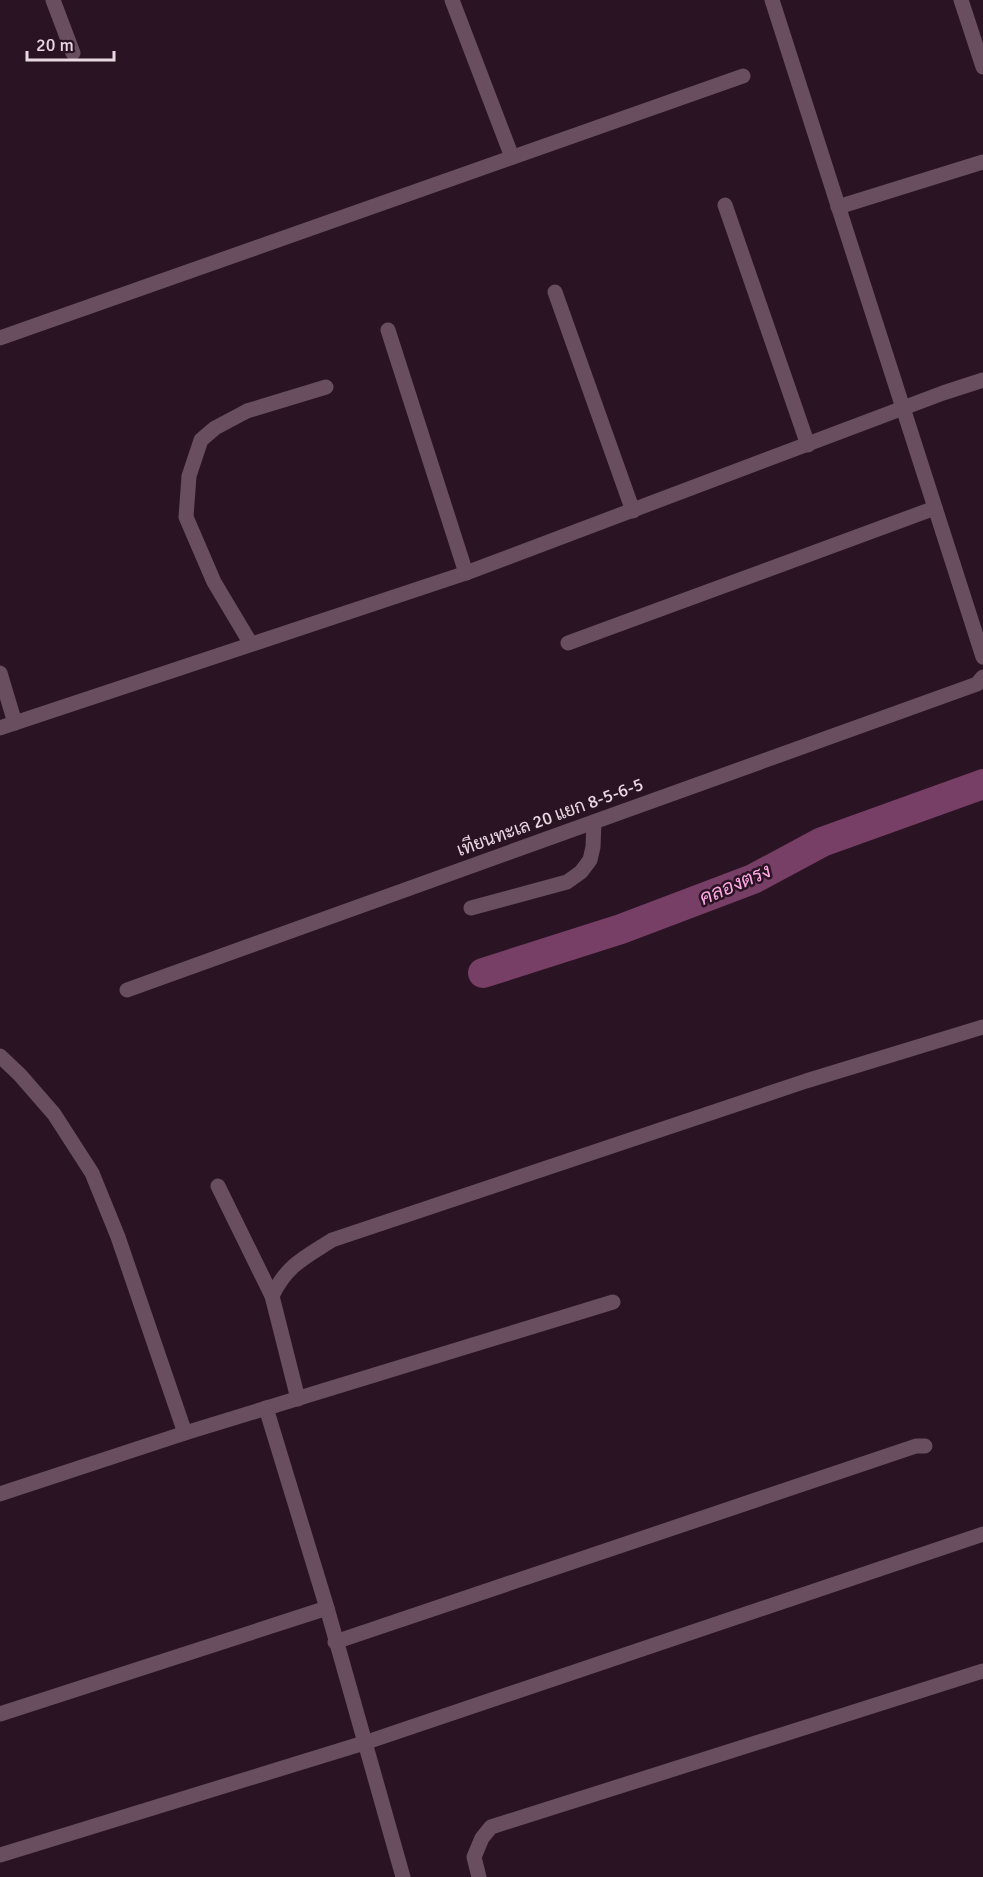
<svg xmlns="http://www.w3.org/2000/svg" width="983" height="1877" viewBox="0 0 983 1877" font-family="Signika,Sarabun,sans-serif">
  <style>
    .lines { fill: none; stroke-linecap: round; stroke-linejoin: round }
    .canal { stroke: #773e66; stroke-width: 30 }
    .service { stroke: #684e5f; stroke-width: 15 }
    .minor { stroke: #684e5f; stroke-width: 15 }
    .labels { text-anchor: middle; stroke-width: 5; stroke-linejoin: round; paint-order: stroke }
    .street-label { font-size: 18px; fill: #e9d7e2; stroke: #2a1323 }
    .water-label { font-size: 20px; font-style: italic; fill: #ffa8e4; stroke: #2a1323 }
  </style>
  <rect width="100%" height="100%" fill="#2a1323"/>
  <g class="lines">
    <!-- canal -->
    <path class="canal" d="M483 973 621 929 753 879 822 842 983 784"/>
    <!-- service -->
    <g class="service">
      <path d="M725 205 808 445"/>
      <path d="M471 908 567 882 581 872 590 860 593 847 594 822"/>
      <path d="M218 1186 272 1296"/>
      <path d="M479 1877 474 1857 482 1838 491 1827 983 1671"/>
    </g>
    <!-- minor -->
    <g class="minor">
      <path d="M53 0 73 53"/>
      <path d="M452 0 512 157"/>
      <path d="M772 0 983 657"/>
      <path d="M961 0 983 67"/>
      <path d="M838 207 983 162"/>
      <path d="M555 292 633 511"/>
      <path d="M388 330 466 573"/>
      <path d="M0 338 743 76"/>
      <path d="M568 643 935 508"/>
      <path d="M251 644 214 582 186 517 189 476 201 440 215 428 247 411 326 387"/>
      <path d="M0 673 15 723"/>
      <path d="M0 728 466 573 943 393 983 380"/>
      <path d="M127 990 977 684 983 677"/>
      <path d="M0 1056 20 1075 54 1114 92 1173 118 1237 185 1433"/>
      <path d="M298 1399 272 1296C287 1265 304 1258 332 1240L806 1081 983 1027"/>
      <path d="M266 1408 327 1608 403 1877"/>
      <path d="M0 1494 185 1433 613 1302"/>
      <path d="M335 1642 916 1446H925"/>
      <path d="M0 1714 327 1608"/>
      <path d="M0 1855 364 1743 983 1534"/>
    </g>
  </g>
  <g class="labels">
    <!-- street labels -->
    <g class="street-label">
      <text transform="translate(550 817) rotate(-20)" y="6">เทียนทะเล 20 แยก 8-5-6-5</text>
    </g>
    <!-- water labels -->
    <g class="water-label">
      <text transform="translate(735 884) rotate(-23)" y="7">คลองตรง</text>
    </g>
  </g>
  <!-- scale -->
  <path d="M27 51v9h87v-9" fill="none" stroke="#e9d7e2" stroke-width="3"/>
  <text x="36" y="51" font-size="18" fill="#e9d7e2" stroke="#2a1323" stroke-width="4.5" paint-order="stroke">20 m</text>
</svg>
